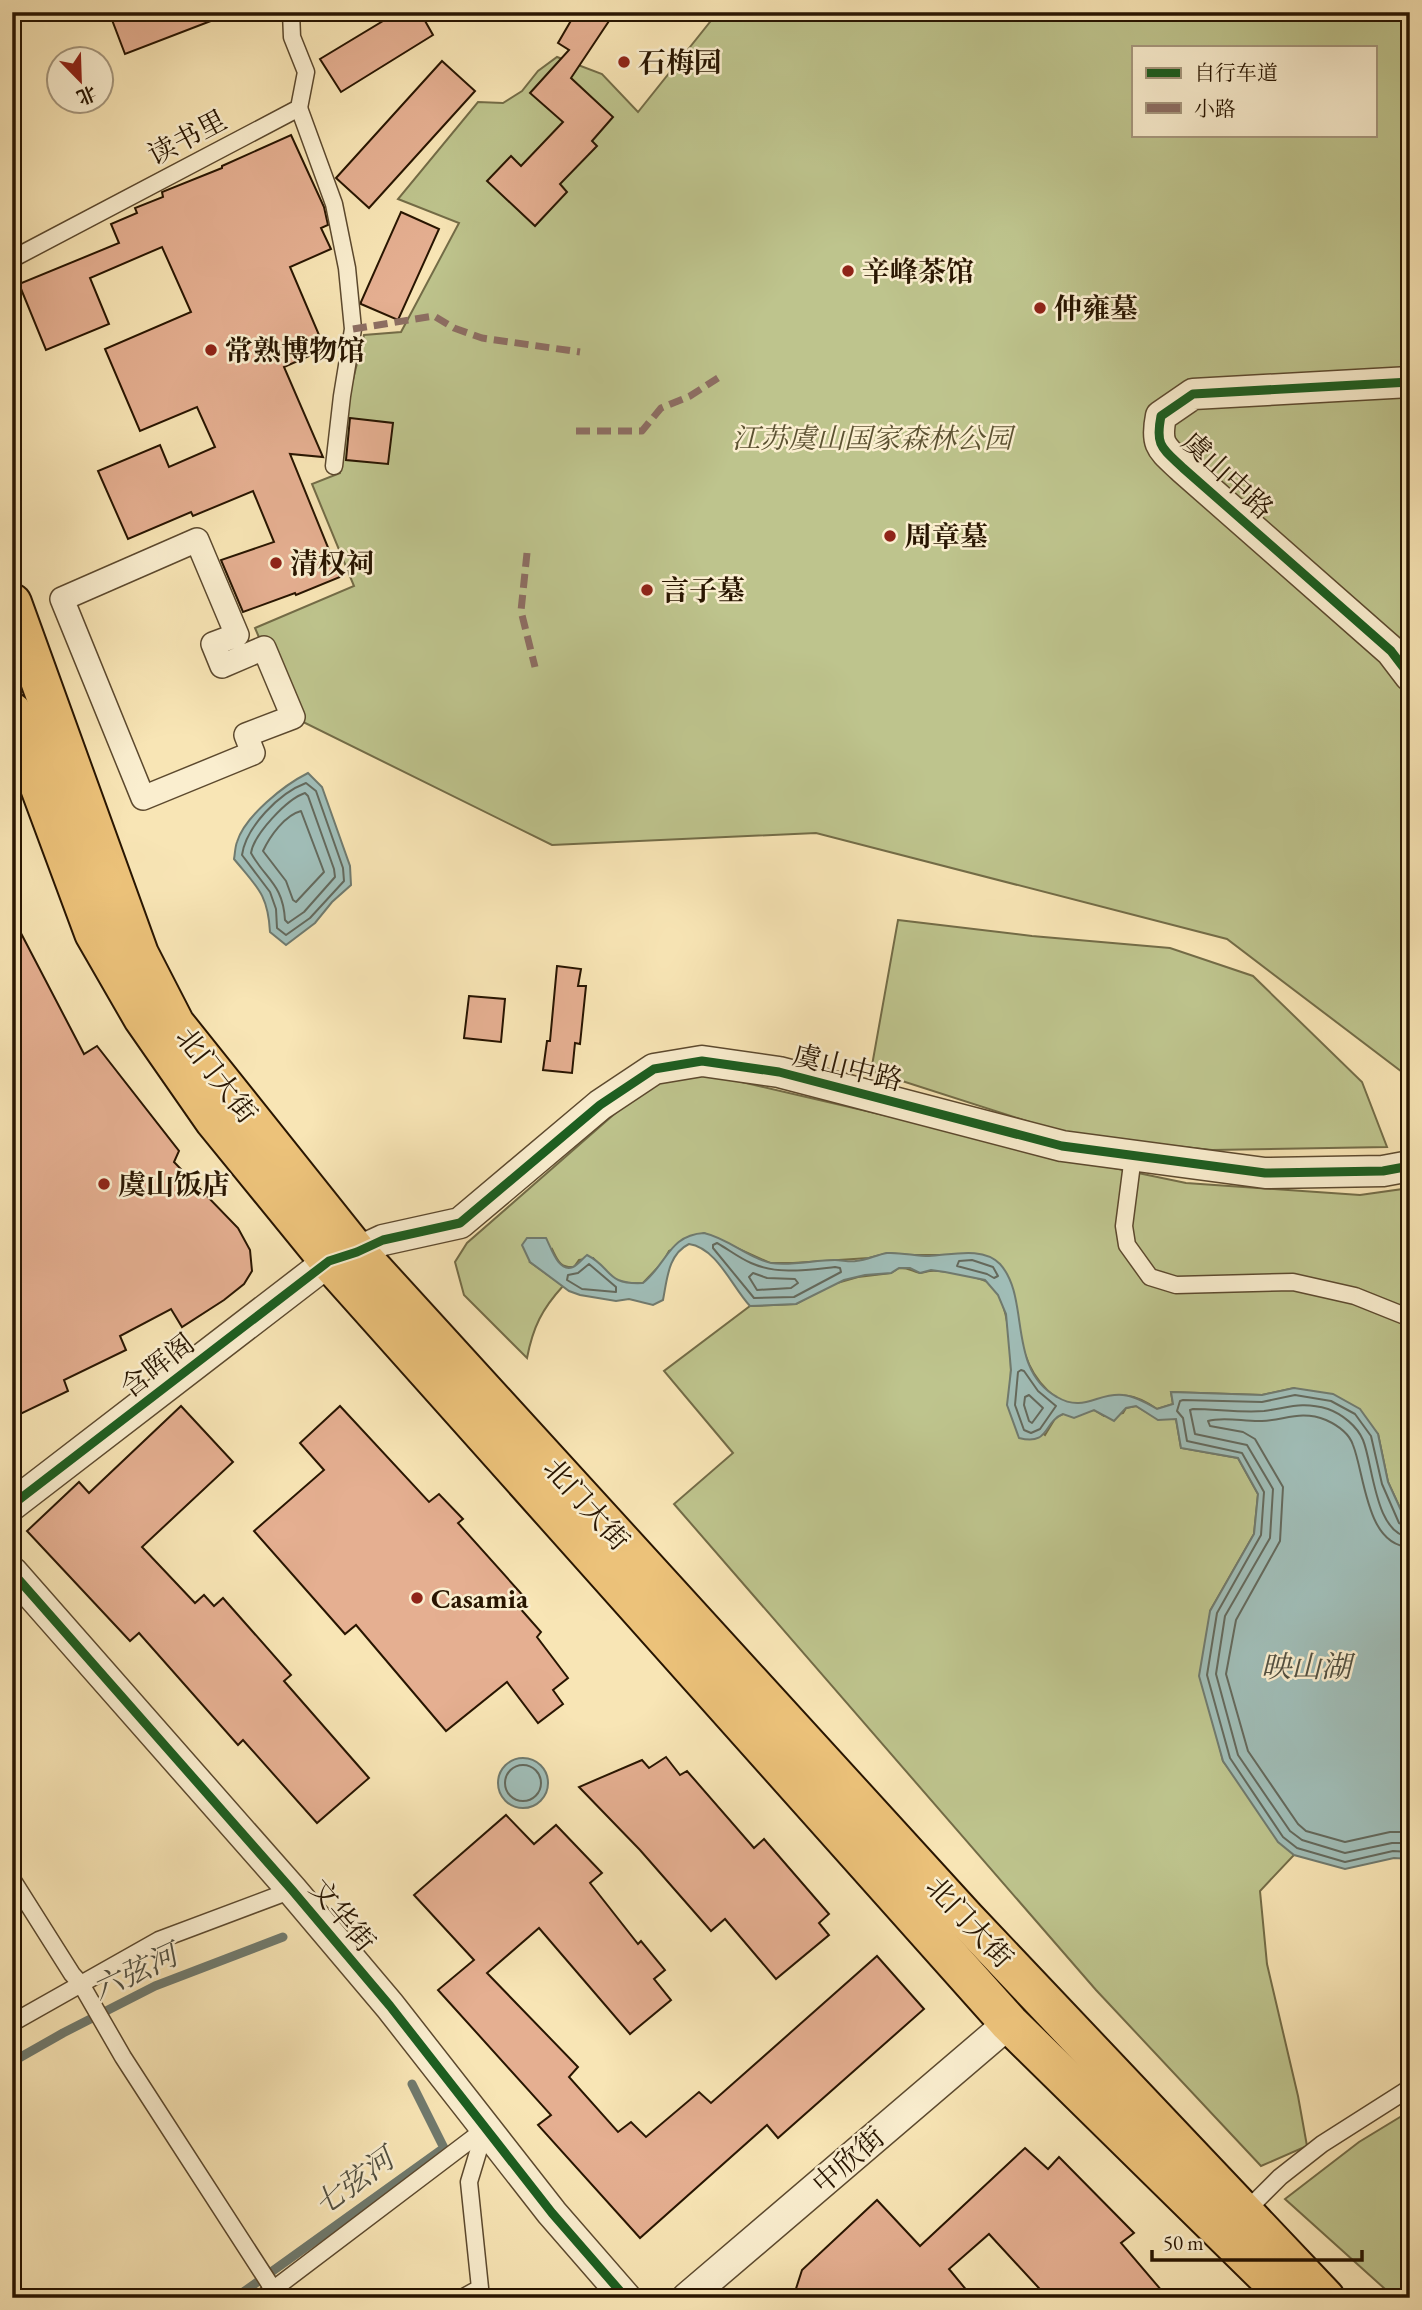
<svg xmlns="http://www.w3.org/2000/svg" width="1422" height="2310" viewBox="0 0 1422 2310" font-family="'EB Garamond','Noto Serif SC',serif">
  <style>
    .green { fill: #bec48d; stroke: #736c47; stroke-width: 2; fill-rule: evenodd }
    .water { fill: #a0bdb7; stroke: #707a6e; stroke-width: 2 }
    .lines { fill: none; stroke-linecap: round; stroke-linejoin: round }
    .shore { stroke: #64695c; stroke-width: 2 }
    .stream { stroke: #707a6e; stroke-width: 9 }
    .building { fill: #e5af91; stroke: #281501; stroke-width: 2 }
    .service-casing { stroke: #5c492e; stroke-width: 19 }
    .pedestrian-casing { stroke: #5c492e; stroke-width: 26 }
    .minor-casing { stroke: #5c492e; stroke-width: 33 }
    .primary-casing { stroke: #281501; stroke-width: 42 }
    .service { stroke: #faeecf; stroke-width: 16 }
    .pedestrian { stroke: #faeecf; stroke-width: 23 }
    .minor { stroke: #faeecf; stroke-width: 30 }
    .primary { stroke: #ecc27a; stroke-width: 38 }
    .quiet { stroke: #8d6e63; stroke-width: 7; stroke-dasharray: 14 7; stroke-linecap: butt }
    .cycleway-casing { stroke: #faeecf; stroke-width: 13 }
    .cycleway { stroke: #1b5e20; stroke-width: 9 }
    .poi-dot { fill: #8f2418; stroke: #faeecf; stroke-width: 2.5 }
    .labels { text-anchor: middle; stroke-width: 5; stroke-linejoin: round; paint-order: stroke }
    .poi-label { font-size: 28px; font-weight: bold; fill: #281501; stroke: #faeecf; text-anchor: start }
    .street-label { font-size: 28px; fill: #281501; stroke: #faeecf }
    .park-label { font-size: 28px; font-style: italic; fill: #5c5232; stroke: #faeecf }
    .water-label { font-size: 30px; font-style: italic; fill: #525041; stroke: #faeecf }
  </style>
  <rect width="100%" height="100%" fill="#f8e5b5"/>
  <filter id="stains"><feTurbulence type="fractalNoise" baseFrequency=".00286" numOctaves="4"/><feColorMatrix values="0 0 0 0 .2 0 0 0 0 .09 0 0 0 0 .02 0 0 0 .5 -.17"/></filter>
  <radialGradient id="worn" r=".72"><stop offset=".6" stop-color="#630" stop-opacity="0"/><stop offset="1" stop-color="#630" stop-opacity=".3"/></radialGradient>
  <!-- green -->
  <g class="green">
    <path d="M718 12H1410V1078L1227 939 816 833 552 845 293 717 255 628 354 586 312 484 340 473 347 404 364 335 401 332 459 223 398 199 478 102 503 103 522 91 538 71 557 57 602 74 638 112ZM1133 47H1375V135H1133Z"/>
    <path d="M898 920 1032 936 1170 948 1253 976 1362 1082 1387 1147 1212 1150 1070 1135 871 1071Z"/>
    <path d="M707 1074 1090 1163 1186 1183 1360 1195 1410 1188V1522L1405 1519 1388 1482 1378 1434 1294 1388 1262 1395 1171 1392 1173 1404 1157 1409C1127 1388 1117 1396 1086 1403 1057 1411 1033 1378 1025 1354 1018 1336 1018 1315 1014 1296L948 1255H909L888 1253 869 1258 793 1263H770L704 1233 669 1251 663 1262 643 1283C617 1285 610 1278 593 1258L579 1260 574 1267C560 1268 558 1261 552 1249L530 1262 563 1286C542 1309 533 1327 527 1358L464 1295 455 1262 467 1243 644 1088 664 1076Z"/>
    <path d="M899 1268C911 1268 911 1271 920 1273 922 1273 928 1271 930 1271 942 1270 984 1277 992 1285 1013 1307 1013 1377 1008 1405L1045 1435 1056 1417 1063 1414 1094 1410 1104 1416 1123 1413 1126 1408 1136 1406 1158 1419H1176L1181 1448 1238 1458 1258 1494 1254 1534 1210 1611 1213 1718 1223 1761 1294 1855 1260 1891 1267 1964 1298 2096 1307 2146 1261 2166 1096 1990 674 1504 733 1453 664 1371 750 1306 796 1304 830 1285 858 1277 891 1273Z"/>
    <path d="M1410 2111V2298H1395L1285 2199 1359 2142Z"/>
  </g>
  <!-- water -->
  <g class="water">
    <path d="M308 773 322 787 350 866 351 885 332 902 315 923 286 945 270 932C268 894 257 887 234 859 235 854 235 847 237 842 245 816 284 785 308 773Z"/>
    <path d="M704 1233C730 1239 747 1258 771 1263 792 1266 814 1260 835 1260 842 1260 849 1262 856 1261 867 1260 876 1255 887 1253 900 1252 916 1256 929 1256 951 1255 983 1246 1000 1264 1031 1298 1006 1369 1057 1397 1084 1413 1098 1392 1123 1395 1135 1396 1147 1403 1157 1409L1173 1404 1171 1392 1262 1395 1294 1388 1333 1394 1360 1409 1378 1434 1388 1482 1405 1519 1410 1522V1859L1394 1858 1345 1869 1294 1855 1278 1842 1223 1761 1199 1676 1210 1611 1254 1534 1258 1494 1238 1458 1181 1448 1176 1419 1158 1420 1136 1406 1126 1408 1114 1421 1094 1410 1074 1418 1063 1414C1043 1422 1050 1446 1019 1438L1007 1405 1011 1370 1006 1314 998 1295 985 1280 945 1272 931 1270 920 1273 910 1268H899L891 1273 865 1275 844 1280 796 1304 750 1306C732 1287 717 1248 689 1244 668 1254 667 1280 663 1300L653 1305 629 1299 616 1301 580 1295 569 1291 530 1262 522 1245 527 1238H546C551 1247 558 1273 573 1267 578 1265 583 1258 587 1255 613 1268 605 1285 643 1283 667 1264 669 1235 704 1233Z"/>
    <circle cx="523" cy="1783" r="25"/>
  </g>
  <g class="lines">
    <!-- shore -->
    <g class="shore">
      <path d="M306 783 316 791 343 868 344 881 310 918 286 935 277 928 276 909 270 892 242 855C246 827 279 793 306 783Z"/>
      <path d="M305 793 308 796 334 869 335 877 304 912 288 923 285 920C283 884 266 880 251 853 254 834 287 799 305 793Z"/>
      <path d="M301 811 324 872 296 902 293 900 286 881 263 851C270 836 285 815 301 811Z"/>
      <path d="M717 1243C728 1249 739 1258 751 1263 778 1275 807 1270 835 1267L840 1268 841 1272 794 1297 754 1298 713 1248V1245Z"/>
      <path d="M972 1260 993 1267 998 1276 994 1278 987 1274 957 1266 959 1261Z"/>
      <path d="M589 1264 616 1287V1292L582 1289 567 1280 568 1275 578 1273Z"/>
      <path d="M753 1273 767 1278 795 1279 798 1283 791 1288 757 1290 749 1277Z"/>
      <path d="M1021 1370 1024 1371 1038 1391 1056 1406 1040 1429 1031 1433 1024 1430 1015 1405 1018 1372Z"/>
      <path d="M1029 1395 1043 1408 1032 1423 1029 1421 1024 1405 1025 1397Z"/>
      <path d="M1410 1528 1399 1523 1382 1484 1371 1436 1355 1414 1331 1401 1295 1395 1262 1402 1183 1400 1180 1401 1177 1411 1183 1418 1187 1441 1242 1453 1264 1492 1261 1535 1217 1613 1207 1675 1230 1758 1283 1837 1297 1848 1345 1862 1393 1851 1410 1852"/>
      <path d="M1410 1537C1375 1535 1373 1464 1363 1440 1357 1426 1342 1414 1328 1409 1301 1401 1288 1408 1264 1411 1241 1413 1216 1409 1193 1409L1190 1410 1195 1434 1247 1445 1273 1489 1270 1538 1225 1616 1216 1674 1238 1755 1290 1831 1302 1840 1345 1853 1392 1843H1410"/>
      <path d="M1410 1547C1366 1546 1365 1475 1353 1445 1349 1433 1337 1425 1326 1420 1301 1410 1285 1420 1262 1421 1245 1422 1224 1416 1208 1421L1210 1426 1243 1432 1255 1439 1283 1487 1280 1541 1236 1620 1226 1674 1248 1751 1298 1824 1306 1831 1345 1842 1390 1832H1410"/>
      <circle cx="523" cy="1783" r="18"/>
    </g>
    <!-- stream -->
    <g class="stream">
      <path d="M12 2062 63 2033 155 1986 283 1937"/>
      <path d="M235 2298 444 2148 412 2084"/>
    </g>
  </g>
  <!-- building -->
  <g class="building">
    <path d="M109 12H229V14L125 54Z"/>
    <path d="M398 12H420L433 35 341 92 320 59Z"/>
    <path d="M576 12H615L571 78 613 117 592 141 597 146 560 184 567 192 535 226 487 181 511 156 521 166 563 122 530 93 569 50 558 43Z"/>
    <path d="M442 61 475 91 369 208 336 178Z"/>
    <path d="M291 135 324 207 328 225 321 228 331 249 290 267 325 349 284 367 323 457 290 454 340 577 296 595 295 593 243 612 221 560 274 542 253 491 193 516 191 512 128 539 98 471 160 445 169 467 215 447 197 407 140 431 105 349 191 312 162 247 90 278 109 324 46 350 19 284 119 243 111 224 137 213 135 208 163 197 162 192 222 168V166Z"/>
    <path d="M401 212 439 229 398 320 361 304V302Z"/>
    <path d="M350 418 393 423 388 464 346 460Z"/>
    <path d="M12 916 84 1054 97 1046 179 1151 174 1162 238 1228 250 1250 252 1271 244 1284 224 1300 182 1327 171 1309 120 1336 126 1350 64 1380 68 1391 12 1418Z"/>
    <path d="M557 966 581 969 578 986H586L580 1044 575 1043 572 1073 543 1070 547 1041H550Z"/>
    <path d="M469 996 505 999 501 1042 464 1038Z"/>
    <path d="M181 1406 233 1462 142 1547 195 1603 204 1595 214 1606 223 1598 291 1675 284 1681 369 1778 317 1823 243 1740 238 1745 139 1633 130 1641 27 1531 79 1482 89 1493Z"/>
    <path d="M340 1406 429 1502 439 1494 463 1519 458 1523 526 1599 518 1606 541 1632 537 1637 568 1678 553 1690 563 1704 538 1723 507 1682 446 1731 356 1625 345 1634 254 1531 324 1470 300 1443Z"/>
    <path d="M666 1757 680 1775 687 1771 754 1848 764 1839 829 1914 819 1923 829 1935 776 1979 725 1919 711 1931 640 1850 579 1787 642 1760 649 1768Z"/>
    <path d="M506 1815 534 1844 556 1825 602 1873 590 1883 638 1944 641 1941 665 1970 654 1979 671 2000 630 2034 539 1928 487 1973 578 2067 569 2077 618 2132 631 2122 646 2137 699 2092 711 2103 877 1956 924 2009 778 2138 767 2125 640 2238 538 2125 551 2115 438 1990 474 1960 414 1895Z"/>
    <path d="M1025 2148 1048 2169 1059 2157 1134 2233 1121 2243 1168 2298H1048L989 2234 949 2269 973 2298H793L802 2270 877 2200 920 2246Z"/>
  </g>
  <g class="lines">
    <defs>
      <g id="service">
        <path d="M299 108 334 204 347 268 353 329 342 396 334 466"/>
        <path d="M12 259 299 108 306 72 292 37 291 12"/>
        <path d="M1133 1156 1124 1226 1127 1245 1150 1277 1176 1285 1293 1282 1355 1296 1410 1318"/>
        <path d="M12 1879 72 1974 81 1984 123 2057 273 2289"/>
        <path d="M12 2023 159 1940 292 1890"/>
        <path d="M1244 2213 1280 2177 1322 2144 1410 2088"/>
        <path d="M262 2298 485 2129"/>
        <path d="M462 2298 480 2288 469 2182 485 2129"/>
      </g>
      <path id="pedestrian" d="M197 540 237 635 213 644 222 666 264 648 293 717 246 735 253 753 143 798 62 599Z"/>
      <g id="minor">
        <path d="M1410 382 1193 394 1161 416C1155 446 1162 448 1183 468L1391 651 1410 676"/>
        <path d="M12 1505 329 1261 357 1252 383 1240 460 1223 600 1105 654 1069 702 1061 779 1072 1062 1146 1265 1173 1383 1171 1410 1166"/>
        <path d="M12 1572 292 1890 390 2006 552 2213 626 2298"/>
        <path d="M687 2298 1009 2023"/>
      </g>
      <g id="primary">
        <path d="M12 603 139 954 175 1024 357 1252 965 1918 1325 2298"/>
        <path d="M12 712 94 933 143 1018 214 1120 329 1261 1009 2023 1289 2298"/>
      </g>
    </defs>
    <!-- service casing -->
    <use href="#service" class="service-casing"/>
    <!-- pedestrian casing -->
    <use href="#pedestrian" class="pedestrian-casing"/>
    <!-- minor casing -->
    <use href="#minor" class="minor-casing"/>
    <!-- primary casing -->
    <use href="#primary" class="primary-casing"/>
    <!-- service -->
    <use href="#service" class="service"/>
    <!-- pedestrian -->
    <use href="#pedestrian" class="pedestrian"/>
    <!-- minor -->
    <use href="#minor" class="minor"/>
    <!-- primary -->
    <use href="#primary" class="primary"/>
    <!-- quiet -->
    <g class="quiet">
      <path d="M353 329 434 316 454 328 482 338 580 352"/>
      <path d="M576 431H642L661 408 690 396 718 378"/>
      <path d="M527 553 521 611 535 667"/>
    </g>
    <defs>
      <g id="cycleway">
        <path d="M1410 382 1193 394 1161 416C1155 446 1162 448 1183 468L1391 651 1410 676"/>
        <path d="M12 1505 329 1261 357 1252 383 1240 460 1223 600 1105 654 1069 702 1061 779 1072 1062 1146 1265 1173 1383 1171 1410 1166"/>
        <path d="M12 1572 292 1890 390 2006 552 2213 626 2298"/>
      </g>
    </defs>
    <!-- cycleway casing -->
    <use href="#cycleway" class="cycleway-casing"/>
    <!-- cycleway -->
    <use href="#cycleway" class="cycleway"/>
  </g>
  <!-- markers -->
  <g class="poi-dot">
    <circle cx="624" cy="62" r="7"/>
    <circle cx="848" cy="271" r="7"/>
    <circle cx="1040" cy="308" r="7"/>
    <circle cx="211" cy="350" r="7"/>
    <circle cx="890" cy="536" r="7"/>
    <circle cx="276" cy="563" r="7"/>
    <circle cx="647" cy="590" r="7"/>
    <circle cx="104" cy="1184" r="7"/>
    <circle cx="417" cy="1598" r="7"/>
  </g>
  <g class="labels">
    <!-- poi labels -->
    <g class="poi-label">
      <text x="638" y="72">石梅园</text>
      <text x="862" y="281">辛峰茶馆</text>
      <text x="1054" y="318">仲雍墓</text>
      <text x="225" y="360">常熟博物馆</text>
      <text x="904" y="546">周章墓</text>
      <text x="290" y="573">清权祠</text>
      <text x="661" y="600">言子墓</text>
      <text x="118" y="1194">虞山饭店</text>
      <text x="431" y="1608">Casamia</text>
    </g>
    <!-- street labels -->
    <g class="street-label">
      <text transform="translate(187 137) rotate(-28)" y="10">读书里</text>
      <text transform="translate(1228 475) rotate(43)" y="10">虞山中路</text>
      <text transform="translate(848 1067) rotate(14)" y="10">虞山中路</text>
      <text transform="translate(217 1075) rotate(52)" y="10">北门大街</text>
      <text transform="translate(157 1365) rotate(-38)" y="10">含晖阁</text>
      <text transform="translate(587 1504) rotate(48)" y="10">北门大街</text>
      <text transform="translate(343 1915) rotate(50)" y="10">文华街</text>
      <text transform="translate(970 1922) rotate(47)" y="10">北门大街</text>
      <text transform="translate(848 2160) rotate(-41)" y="10">中欣街</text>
    </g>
    <!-- park labels -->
    <g class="park-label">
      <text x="872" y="448">江苏虞山国家森林公园</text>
    </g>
    <!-- water labels -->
    <g class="water-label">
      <text x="1306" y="1677">映山湖</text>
      <text transform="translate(135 1972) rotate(-25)" y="10">六弦河</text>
      <text transform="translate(354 2182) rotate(-36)" y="10">七弦河</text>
    </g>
  </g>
  <!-- margin -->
  <rect width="1422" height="2310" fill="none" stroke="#f8e5b5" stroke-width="42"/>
  <rect x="14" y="14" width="1394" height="2282" fill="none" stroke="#281501" stroke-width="3.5"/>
  <rect x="21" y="21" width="1380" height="2268" fill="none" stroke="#281501" stroke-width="2"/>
  <!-- legend -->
  <rect x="1132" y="46" width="245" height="91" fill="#faeecf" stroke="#a6977d" stroke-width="2"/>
  <rect x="1146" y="68" width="35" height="10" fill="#1b5e20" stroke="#a6977d" stroke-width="2"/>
  <text x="1194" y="80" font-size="21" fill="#281501">自行车道</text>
  <rect x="1146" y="103" width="35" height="10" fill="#8d6e63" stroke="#a6977d" stroke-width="2"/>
  <text x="1194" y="116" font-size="21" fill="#281501">小路</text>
  <!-- north arrow -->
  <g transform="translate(80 80) rotate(157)"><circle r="33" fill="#faeecf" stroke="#a6977d" stroke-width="2"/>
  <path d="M0-5L12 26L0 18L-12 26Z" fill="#8f2418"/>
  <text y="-10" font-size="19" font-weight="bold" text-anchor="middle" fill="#281501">北</text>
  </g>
  <!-- scale -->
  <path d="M1152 2250v10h210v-10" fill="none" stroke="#281501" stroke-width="3.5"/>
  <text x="1163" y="2250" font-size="21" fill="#281501" stroke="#faeecf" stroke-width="5" paint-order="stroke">50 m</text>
  <rect width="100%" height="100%" filter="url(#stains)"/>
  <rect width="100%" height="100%" fill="url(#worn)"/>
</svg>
